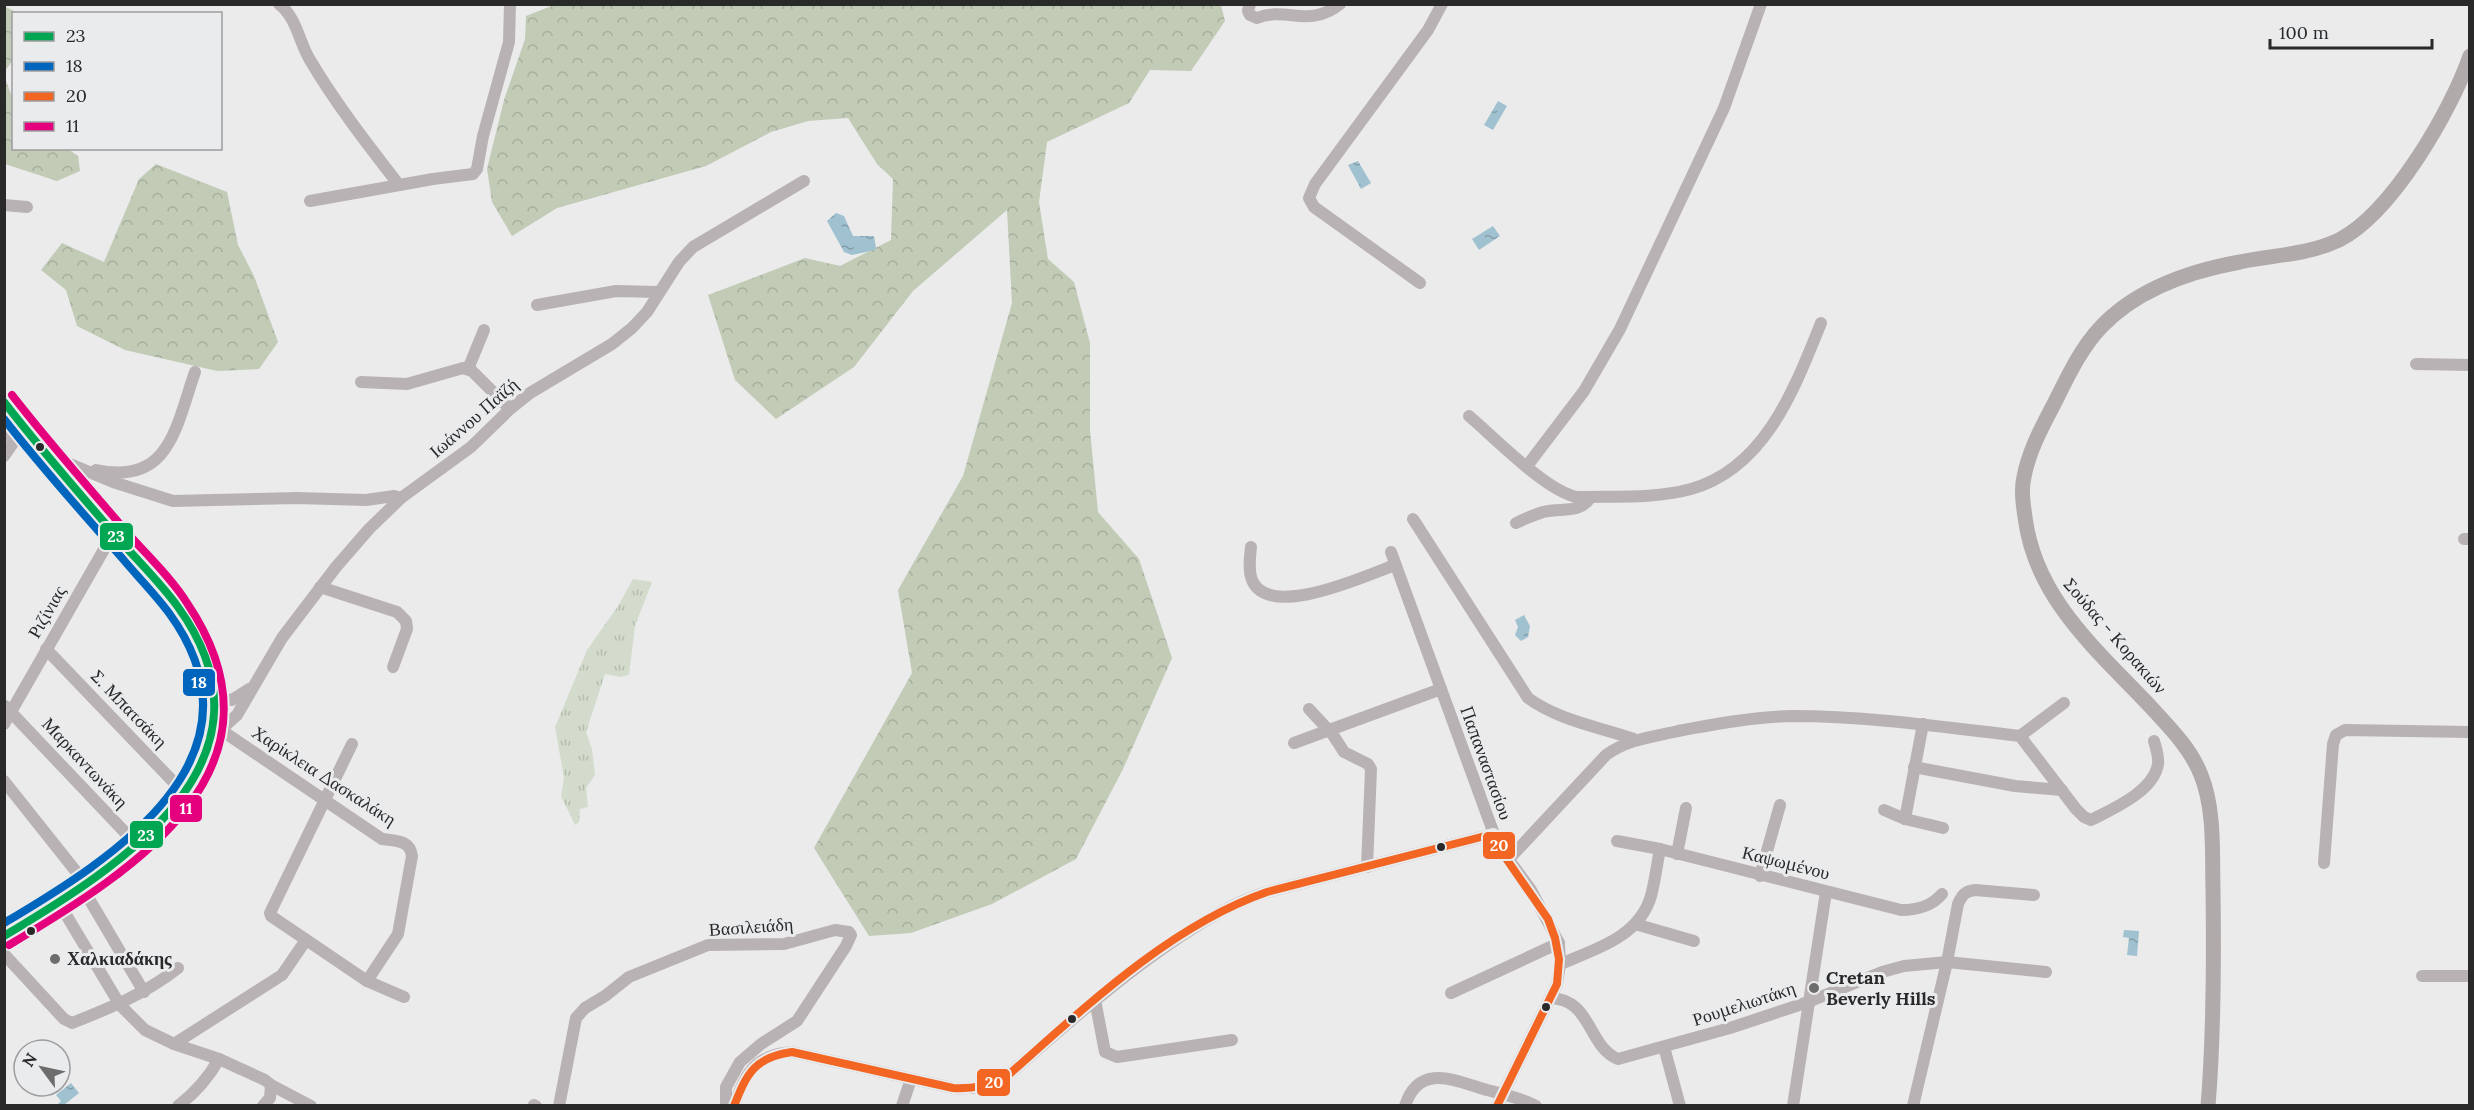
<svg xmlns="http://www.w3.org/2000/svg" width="2474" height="1110" viewBox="0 0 2474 1110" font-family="Lora,serif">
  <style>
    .grass { fill: url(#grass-tufts) }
    .forest { fill: url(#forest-crowns) }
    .water { fill: url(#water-ripples) }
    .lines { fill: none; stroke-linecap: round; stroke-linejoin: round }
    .minor { stroke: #b9b2b4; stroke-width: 12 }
    .major { stroke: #b1aaab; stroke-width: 15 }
    .bus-1-casing { stroke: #eaebed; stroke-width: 12 }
    .bus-2-casing { stroke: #eaebed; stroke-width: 12 }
    .bus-3-casing { stroke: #eaebed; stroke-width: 12 }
    .bus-4-casing { stroke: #eaebed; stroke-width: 12 }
    .bus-1 { stroke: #00a651; stroke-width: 8 }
    .bus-2 { stroke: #0065bd; stroke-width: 8 }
    .bus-3 { stroke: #f26522; stroke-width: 8 }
    .bus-4 { stroke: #e5007d; stroke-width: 8 }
    .bus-dot { fill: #29292a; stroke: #eaebed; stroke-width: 2 }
    .poi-dot { fill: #6d6d6e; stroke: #eaebed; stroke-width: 2 }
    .labels { text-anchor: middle; stroke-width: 6; stroke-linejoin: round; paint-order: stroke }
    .street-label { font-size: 18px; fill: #29292a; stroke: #eaebed }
    .poi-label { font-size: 18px; font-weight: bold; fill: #29292a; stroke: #eaebed; text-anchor: start }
    .line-badge { stroke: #eaebed; stroke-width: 2 }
    .badge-label { font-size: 16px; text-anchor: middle; font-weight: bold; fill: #fff }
  </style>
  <defs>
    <pattern id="grass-tufts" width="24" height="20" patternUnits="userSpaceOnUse" patternTransform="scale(1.5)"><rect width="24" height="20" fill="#d3dccc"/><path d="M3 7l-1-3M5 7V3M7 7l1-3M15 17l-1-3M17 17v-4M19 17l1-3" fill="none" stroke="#b5bdaf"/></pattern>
    <pattern id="forest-crowns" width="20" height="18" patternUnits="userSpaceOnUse" patternTransform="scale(1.5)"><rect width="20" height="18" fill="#c1cbb6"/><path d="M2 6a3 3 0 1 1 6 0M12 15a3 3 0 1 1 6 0" fill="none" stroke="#a6ae9d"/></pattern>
    <pattern id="water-ripples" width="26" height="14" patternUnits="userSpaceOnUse" patternTransform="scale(1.5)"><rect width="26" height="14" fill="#a0c1cf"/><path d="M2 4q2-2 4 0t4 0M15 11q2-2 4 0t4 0" fill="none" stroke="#829da8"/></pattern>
  </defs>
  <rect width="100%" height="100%" fill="#ebebec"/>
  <!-- grass -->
  <path class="grass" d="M633 579 652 582 635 626 629 675 620 677 605 674 586 732 592 749 595 775 586 788 588 807 580 809 579 822 575 825 561 796 564 778 555 727 587 650 618 606Z"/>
  <!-- forest -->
  <g class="forest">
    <path d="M554 5H1221L1225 21 1191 71 1150 70 1129 103 1047 142 1039 202 1048 259 1074 282 1090 343V430L1098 512 1139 559 1172 658 1123 769 1076 859 992 904 911 933 869 936 814 848 912 673 898 590 963 476 1012 303 1007 210 913 291 854 367 776 419 735 380 708 295 805 258 840 266 891 240 893 179 877 164 848 118 808 121 771 132 706 166 557 208 512 236 492 202 487 169 504 100 525 39 526 16Z"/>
    <path d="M4 6 18 13 14 14 13 60 5 71Z"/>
    <path d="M4 76 13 99 14 148 68 149 78 156 80 171 57 181 5 164Z"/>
    <path d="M156 164 227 192 238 245 254 276 278 342 259 369 217 371 125 350 77 326 66 290 41 270 62 243 104 262 139 179Z"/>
  </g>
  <!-- water -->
  <g class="water">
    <path d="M1498 101 1507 106 1493 130 1484 125Z"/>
    <path d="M1358 161 1371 183 1361 189 1348 165Z"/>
    <path d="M836 213 844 216 853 236H874L876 248 875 250 852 255 844 252 827 221Z"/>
    <path d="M1493 226 1500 236 1479 250 1472 239Z"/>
    <path d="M1524 615 1530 626 1528 637 1521 641 1515 635 1518 627 1515 620Z"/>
    <path d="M2124 930 2139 931 2137 956 2127 955 2129 938 2123 937Z"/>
    <path d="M71 1083 79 1093 64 1105H57L61 1101 56 1095Z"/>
  </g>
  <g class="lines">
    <!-- minor -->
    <g class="minor">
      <path d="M279 4C297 18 299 42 310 60 336 104 368 145 399 185"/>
      <path d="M1250 4 1248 11 1250 15 1257 18C1287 6 1308 29 1340 4"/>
      <path d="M310 201 433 179 473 174 477 169 483 136 509 42 510 4"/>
      <path d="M4 205 27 207"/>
      <path d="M1420 283 1314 207 1309 198 1315 184 1428 30 1442 4"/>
      <path d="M537 305 616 291 659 292"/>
      <path d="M2416 364 2470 365"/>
      <path d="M468 369 484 330"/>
      <path d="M361 382 407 384 463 368 472 371 510 409"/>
      <path d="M1469 416C1494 437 1547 492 1577 497 1614 496 1655 499 1691 489 1766 468 1795 387 1821 323"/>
      <path d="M4 432 15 440 36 443"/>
      <path d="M46 454 113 482 173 501 297 498 366 500 394 496 401 498"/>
      <path d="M4 456 15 440"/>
      <path d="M1527 466 1584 391 1620 329 1724 108 1761 4"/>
      <path d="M96 470C170 486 176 426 195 372"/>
      <path d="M1413 519 1528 698C1558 720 1599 727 1634 739"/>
      <path d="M1516 523C1524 519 1534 515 1543 512 1561 507 1579 515 1591 497"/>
      <path d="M2464 539H2470"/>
      <path d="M1251 547C1250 557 1248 570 1252 580 1269 621 1367 575 1395 565"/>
      <path d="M1391 552 1498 845 1531 890 1559 943 1560 964 1557 984 1497 1106"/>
      <path d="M320 587 397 612 406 621 407 629 393 667"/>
      <path d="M46 649 185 794"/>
      <path d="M214 698 232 700 249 689"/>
      <path d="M5 706 138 846"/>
      <path d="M1309 709 1333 735 1344 752 1368 764 1371 769 1367 867"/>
      <path d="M4 724 114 532"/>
      <path d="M218 728 382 839C396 841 410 840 412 856L398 934 367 981"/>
      <path d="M213 731 227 724 237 715 282 638 336 567 369 529 401 498 471 447 510 409 530 393 612 344 632 328 647 312 679 262 693 247 804 181"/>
      <path d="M2020 736 2064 703"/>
      <path d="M1294 743 1441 689"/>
      <path d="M352 744 270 913 271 916 367 981 404 997"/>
      <path d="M1914 767 2015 786 2062 790"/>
      <path d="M4 781 86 884"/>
      <path d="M1884 810 1905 819 1943 828"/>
      <path d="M1905 819 1923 724"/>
      <path d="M1617 841 1660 849 1901 910C1916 910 1932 906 1942 894"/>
      <path d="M1677 854 1686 808"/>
      <path d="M1508 860 1606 755C1628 739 1652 737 1678 731 1715 724 1754 717 1792 716 1868 716 1944 727 2020 736L2076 809 2084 817 2091 820C2113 809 2154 791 2158 764 2159 756 2156 748 2154 741"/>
      <path d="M2324 863 2333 744 2336 735 2345 730 2470 732"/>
      <path d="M1760 876 1780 805"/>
      <path d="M82 887 144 992"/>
      <path d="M59 903 120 1005 145 1030 174 1044 219 1059 265 1080 271 1085 311 1106"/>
      <path d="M1635 924 1694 941"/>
      <path d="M4 954 64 1019 72 1023C110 1008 145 994 178 968"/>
      <path d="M1560 964C1596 949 1639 937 1651 896 1655 881 1657 864 1660 849"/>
      <path d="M2422 976H2470"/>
      <path d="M1451 993 1559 943"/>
      <path d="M1550 998C1592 999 1587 1046 1618 1059L1730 1028 1808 1002 1882 972 1904 966 1947 962 2046 972"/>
      <path d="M1095 1000 1105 1052 1117 1057 1232 1040"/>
      <path d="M174 1044 282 975 306 940"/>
      <path d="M1664 1047 1680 1106"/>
      <path d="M534 1105 536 1106"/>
      <path d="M178 1106C195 1093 209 1077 219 1059"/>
      <path d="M263 1106 270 1098 271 1085"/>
      <path d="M559 1106 576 1018 585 1008 605 996 629 977 708 945 784 944 835 930 849 932 851 935 846 946 797 1021 761 1044 740 1062 726 1087V1106"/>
      <path d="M734 1106C746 1073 754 1055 792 1052L953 1088C973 1089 988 1087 1005 1078 1062 1028 1118 978 1181 936 1209 918 1235 902 1267 892L1493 834"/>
      <path d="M902 1106 911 1079"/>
      <path d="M1405 1106C1419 1062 1456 1081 1487 1090 1503 1094 1521 1098 1536 1106"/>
      <path d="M1793 1106 1826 892"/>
      <path d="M1913 1106 1947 962 1958 904C1962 895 1965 891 1975 890L2034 895"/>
    </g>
    <!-- major -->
    <g class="major">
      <path d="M4 401 36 443 177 606C195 633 210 662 214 694 227 807 86 887 4 936"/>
      <path d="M2208 1106C2214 1034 2214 961 2213 889 2212 852 2215 810 2201 775 2190 747 2168 726 2149 705 2096 649 2035 598 2025 517 2023 503 2021 490 2024 477 2029 450 2043 425 2055 402 2068 376 2081 348 2101 327 2136 290 2190 271 2240 262 2272 255 2308 255 2339 240 2392 213 2451 111 2470 56"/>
    </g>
    <defs>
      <path id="bus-1" d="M4 402C42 451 83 498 124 545 142 565 162 585 178 607 289 761 121 866 4 936"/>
      <path id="bus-2" d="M4 419C41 467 82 512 122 558 137 576 155 594 169 613 274 757 114 858 4 923"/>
      <path id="bus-3" d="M734 1106C747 1073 755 1057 792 1052L953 1088C972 1089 988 1086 1005 1078 1082 1010 1169 926 1267 892L1493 834 1503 854 1548 919 1555 938 1559 959 1557 984 1497 1106"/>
      <path id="bus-4" d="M9 945C135 870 298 768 187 603 172 579 150 558 131 537 91 490 50 444 12 395"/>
    </defs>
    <!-- bus-1 casing -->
    <use href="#bus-1" class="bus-1-casing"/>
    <!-- bus-2 casing -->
    <use href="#bus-2" class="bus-2-casing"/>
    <!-- bus-3 casing -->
    <use href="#bus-3" class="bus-3-casing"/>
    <!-- bus-4 casing -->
    <use href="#bus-4" class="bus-4-casing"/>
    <!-- bus-1 -->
    <use href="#bus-1" class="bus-1"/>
    <!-- bus-2 -->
    <use href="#bus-2" class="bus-2"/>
    <!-- bus-3 -->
    <use href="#bus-3" class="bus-3"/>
    <!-- bus-4 -->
    <use href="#bus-4" class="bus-4"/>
  </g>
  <!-- markers -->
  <g class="bus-dot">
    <circle cx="40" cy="447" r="5"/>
    <circle cx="1441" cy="847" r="5"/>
    <circle cx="31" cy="931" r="5"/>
    <circle cx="1546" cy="1007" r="5"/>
    <circle cx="1072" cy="1019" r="5"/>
  </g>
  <g class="poi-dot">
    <circle cx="55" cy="959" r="6"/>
    <circle cx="1814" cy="988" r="6"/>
  </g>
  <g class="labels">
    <!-- street labels -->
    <g class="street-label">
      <text transform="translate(474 418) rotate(-41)" y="6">Ιωάννου Παϊζή</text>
      <text transform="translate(47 612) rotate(-60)" y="6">Ριζίνιας</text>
      <text transform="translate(2115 636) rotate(49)" y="6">Σούδας - Κορακιών</text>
      <text transform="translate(129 709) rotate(46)" y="6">Σ. Μπατσάκη</text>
      <text transform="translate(85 763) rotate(47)" y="6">Μαρκαντωνάκη</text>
      <text transform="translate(1486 763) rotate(70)" y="6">Παπαναστασίου</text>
      <text transform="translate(324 776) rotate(33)" y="6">Χαρίκλεια Δασκαλάκη</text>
      <text transform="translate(1786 863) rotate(14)" y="6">Καψωμένου</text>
      <text transform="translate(751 927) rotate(-4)" y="6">Βασιλειάδη</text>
      <text transform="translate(1744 1004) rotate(-18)" y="6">Ρουμελιωτάκη</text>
    </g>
    <!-- poi labels -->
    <g class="poi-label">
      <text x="67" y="965">Χαλκιαδάκης</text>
      <text x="1826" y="984">Cretan<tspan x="1826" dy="21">Beverly Hills</tspan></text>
    </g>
  </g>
  <g class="line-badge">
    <rect x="99" y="522" width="35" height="29" rx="6" fill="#00a651"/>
    <rect x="182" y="668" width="34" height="29" rx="6" fill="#0065bd"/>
    <rect x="169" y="794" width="34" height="29" rx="6" fill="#e5007d"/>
    <rect x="129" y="820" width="35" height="29" rx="6" fill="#00a651"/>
    <rect x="1482" y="831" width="34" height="29" rx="6" fill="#f26522"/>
    <rect x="976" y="1068" width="35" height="29" rx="6" fill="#f26522"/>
  </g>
  <g class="badge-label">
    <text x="116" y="542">23</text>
    <text x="199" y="688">18</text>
    <text x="186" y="814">11</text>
    <text x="146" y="841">23</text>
    <text x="1499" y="851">20</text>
    <text x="994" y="1088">20</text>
  </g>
  <!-- border -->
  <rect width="2474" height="1110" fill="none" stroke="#29292a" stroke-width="12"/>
  <!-- legend -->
  <rect x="12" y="12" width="210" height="138" fill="#eaebed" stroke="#9d9d9f" stroke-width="1.5"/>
  <rect x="24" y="32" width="30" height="9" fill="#00a651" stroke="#9d9d9f" stroke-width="1.5"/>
  <text x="66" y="42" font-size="18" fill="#29292a">23</text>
  <rect x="24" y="62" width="30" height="9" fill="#0065bd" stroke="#9d9d9f" stroke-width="1.5"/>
  <text x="66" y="72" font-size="18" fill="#29292a">18</text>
  <rect x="24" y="92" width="30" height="9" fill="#f26522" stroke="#9d9d9f" stroke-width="1.5"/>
  <text x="66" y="102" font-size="18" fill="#29292a">20</text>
  <rect x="24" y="122" width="30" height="9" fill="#e5007d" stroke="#9d9d9f" stroke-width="1.5"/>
  <text x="66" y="132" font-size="18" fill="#29292a">11</text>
  <!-- north arrow -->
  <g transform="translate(42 1068) rotate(303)"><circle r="28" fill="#eaebed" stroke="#9d9d9f" stroke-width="1.5"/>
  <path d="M0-4.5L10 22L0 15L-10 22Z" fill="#6d6d6e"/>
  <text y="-9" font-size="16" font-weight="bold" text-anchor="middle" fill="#29292a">N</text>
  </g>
  <!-- scale -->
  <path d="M2270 39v9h162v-9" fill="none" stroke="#29292a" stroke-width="3"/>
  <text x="2279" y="39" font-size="18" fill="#29292a" stroke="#eaebed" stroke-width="4.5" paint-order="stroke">100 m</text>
</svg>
